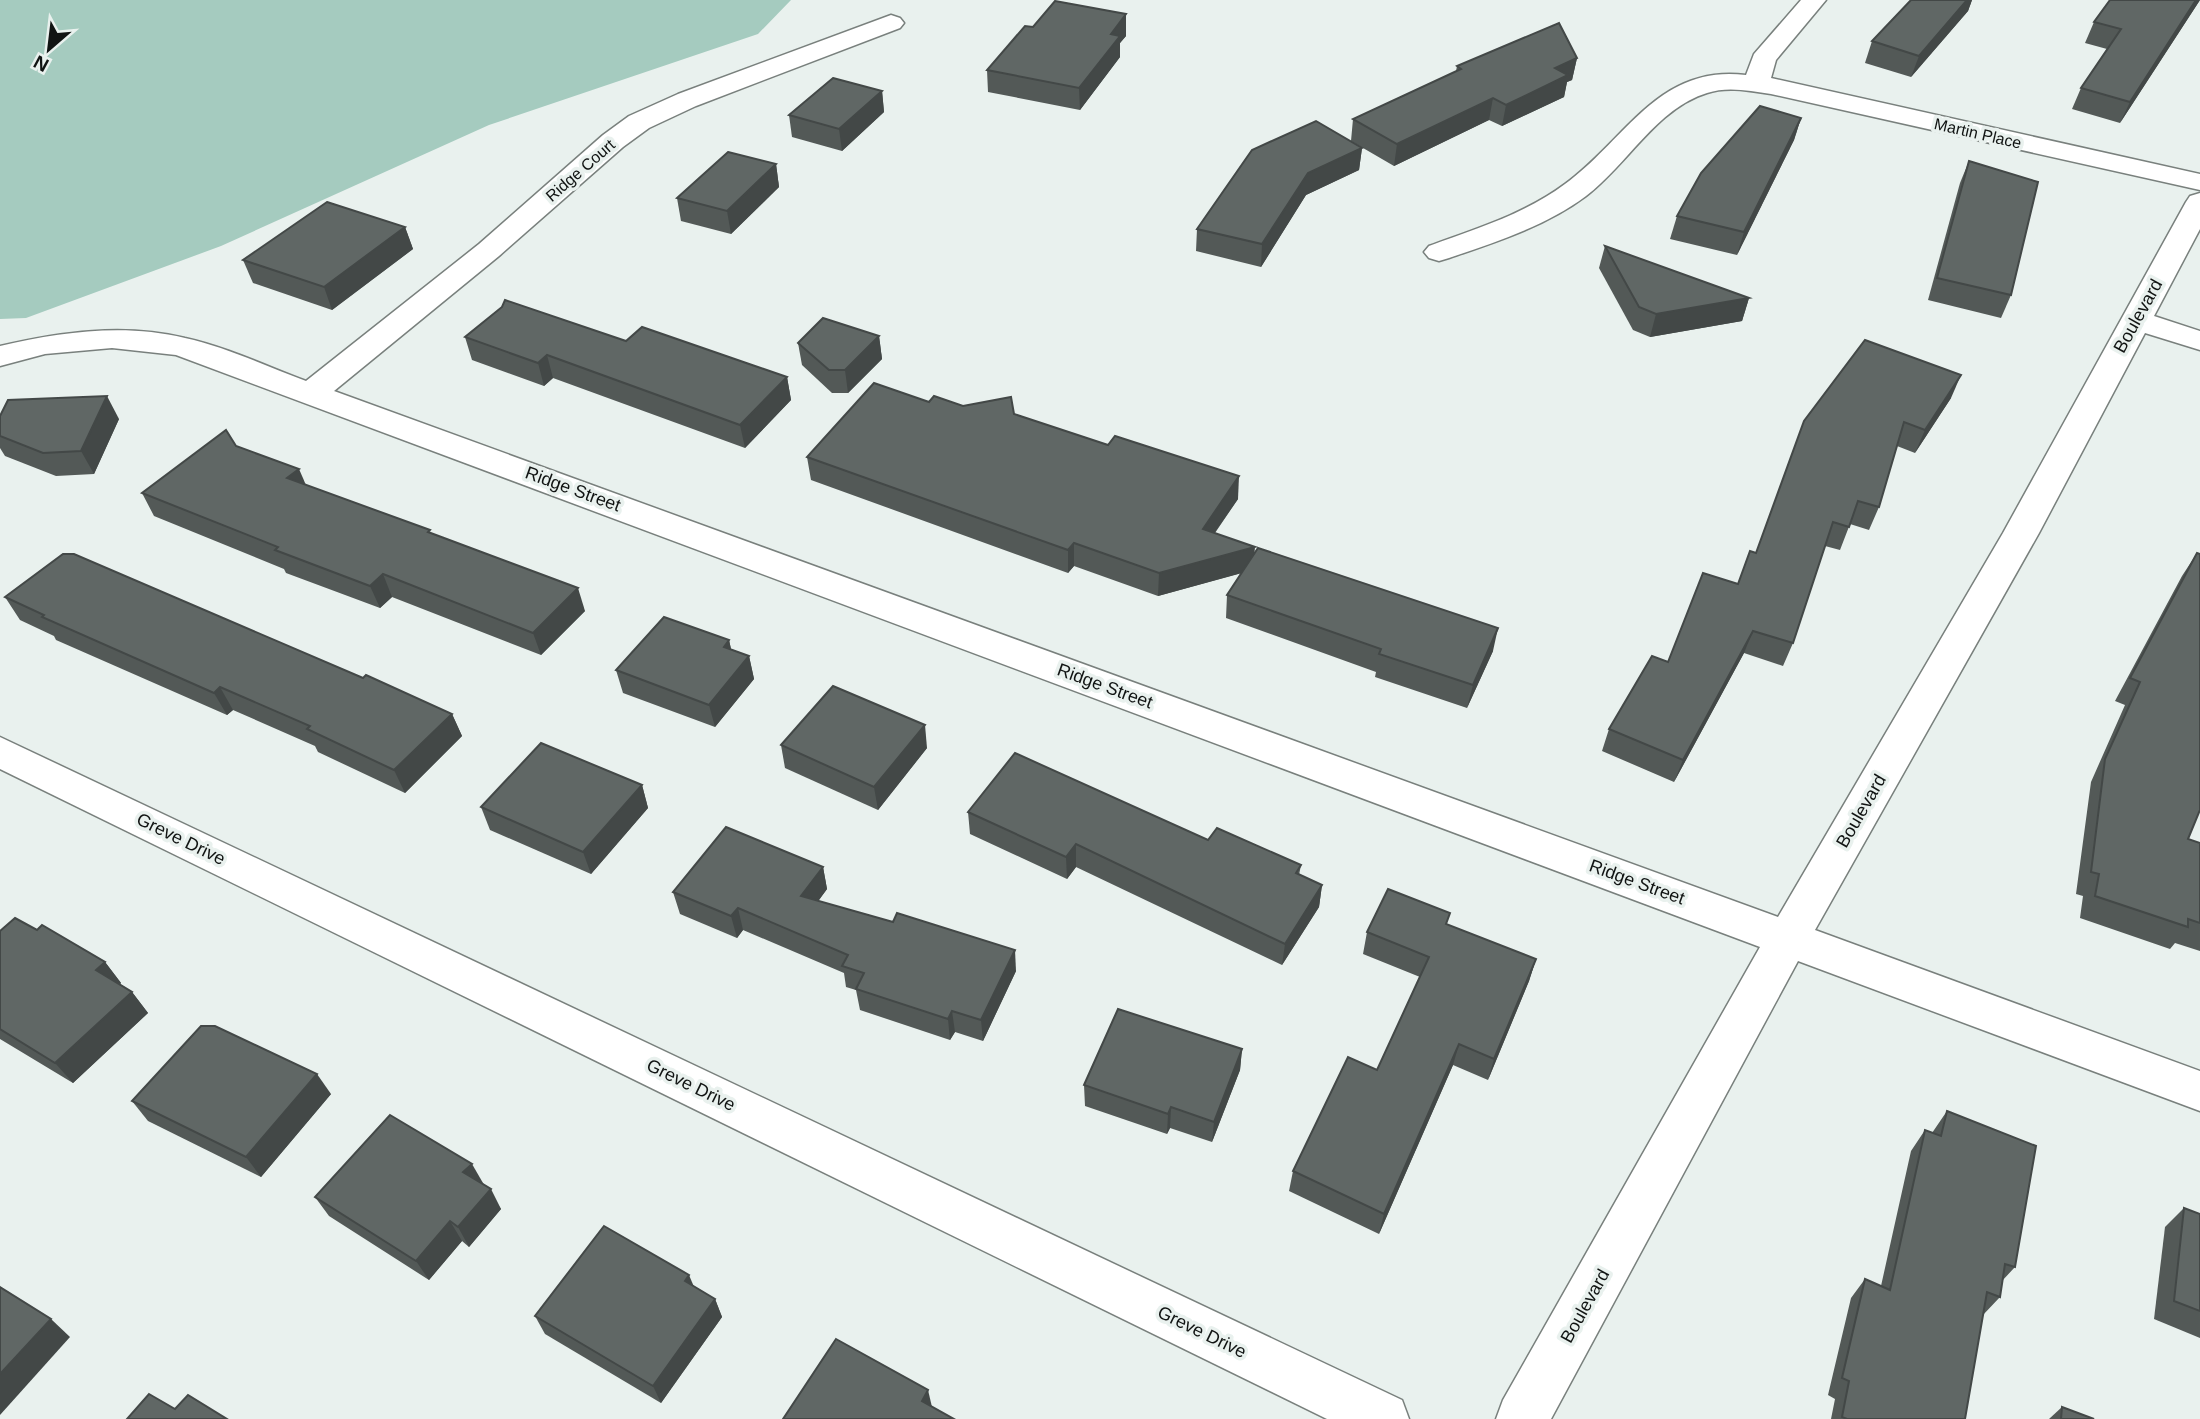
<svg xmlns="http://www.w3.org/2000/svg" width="2200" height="1419" viewBox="0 0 2200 1419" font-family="Helvetica,sans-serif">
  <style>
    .green { fill: #a5cbbf }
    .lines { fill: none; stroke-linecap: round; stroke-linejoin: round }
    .minor-casing { stroke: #79807d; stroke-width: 3 }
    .minor { fill: #fff; fill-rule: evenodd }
    .wall { fill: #535957 }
    .shaded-wall { fill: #434847 }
    .building { fill: #606765; stroke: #434847; stroke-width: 2 }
    .labels { text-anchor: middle; stroke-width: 7; stroke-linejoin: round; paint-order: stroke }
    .far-street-label { font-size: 16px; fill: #111413; stroke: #e9f1ee }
    .street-label { font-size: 18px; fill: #111413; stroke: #e9f1ee }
  </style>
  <rect width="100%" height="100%" fill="#e9f1ee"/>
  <!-- green -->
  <path class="green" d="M0 0H791L758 34 489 125 221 246 26 318 0 319Z"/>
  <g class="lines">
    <defs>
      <g id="minor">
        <path d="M1801 0H1826L1776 60 1771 78 2200 174V190L1771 94C1750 91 1728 86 1707 93 1657 108 1627 165 1586 196 1546 226 1496 242 1449 258L1439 261 1429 258 1424 252 1429 246C1475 229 1525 214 1565 184 1626 140 1658 64 1746 75L1754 54Z"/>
        <path d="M891 15 900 18 904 23 900 28 696 106 649 128 623 147 499 256 334 391 1778 917 2003 533 2186 202 2190 196 2200 193V229L2154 316 2200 331V350L2145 333 2039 533 1815 930 2200 1071V1111L1798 961 1551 1419H1496L1503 1400 1760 947 176 355 112 348 45 354 0 366V346C60 332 124 323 185 338 226 347 266 366 306 381L479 244 603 135 629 116 678 94Z"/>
        <path d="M0 737 1402 1400 1409 1419H1327L0 769Z"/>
      </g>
    </defs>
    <!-- minor casing -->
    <use href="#minor" class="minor-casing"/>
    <!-- minor -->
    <use href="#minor" class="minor"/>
  </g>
  <!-- wall -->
  <g class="wall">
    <path d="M1911 0H1972L1968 11 1911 77 1865 63 1872 41Z"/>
    <path d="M2200 0 2120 123 2072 109 2081 88 2107 49 2085 43 2094 22Z"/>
    <path d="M1033 27 1126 36 1120 43V57L1080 110 988 92 987 70Z"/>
    <path d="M1577 58 1572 80 1567 82 1564 97 1502 126 1489 120 1394 166 1351 141 1353 119 1456 71 1457 66Z"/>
    <path d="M882 91 884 112 842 151 792 137 789 115Z"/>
    <path d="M1801 118 1794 140 1737 255 1670 239 1677 216Z"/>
    <path d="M1362 148 1359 170 1306 195 1261 267 1196 251 1197 229Z"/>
    <path d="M1969 161 2011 295 2001 318 1928 300 1960 183Z"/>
    <path d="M776 164 779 187 731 234 681 221 677 198Z"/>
    <path d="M405 227 413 249 332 310 253 283 243 260Z"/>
    <path d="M1605 246 1749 298 1742 321 1650 337 1633 330 1599 268Z"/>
    <path d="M879 336 882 359 848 393H832L802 365 798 343Z"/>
    <path d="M465 337 626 341 787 377 791 400 745 448 553 378 544 386 472 360Z"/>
    <path d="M1865 340 1951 398 1915 453 1897 446 1879 507 1869 530 1850 524 1840 550 1825 546 1793 643 1783 666 1744 653 1674 782 1602 751 1609 729 1738 584 1756 553Z"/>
    <path d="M929 402 963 406 1014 414 1238 499 1215 533 1255 553 1493 651 1467 708 1375 677 1376 672 1226 618 1227 595 1241 573 1158 596 1074 566 1068 573 811 480 807 457Z"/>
    <path d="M0 416 119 419 94 474 56 476 5 456 0 448Z"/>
    <path d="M236 446 306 485 431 533 585 611 541 655 392 597 380 608 286 573 284 569 154 516 142 493Z"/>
    <path d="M2197 553 2188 839 2200 843V951L2175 943 2170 949 2080 918 2083 896 2076 894 2091 782 2125 705 2115 701 2182 576Z"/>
    <path d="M5 597 363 678 452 714 462 736 405 793 318 752 315 746 233 710 227 715 56 640 54 636 20 620Z"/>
    <path d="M729 640 731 649 749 656 754 679 715 727 623 693 616 670Z"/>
    <path d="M781 745 927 748 878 810 785 768Z"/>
    <path d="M642 785 648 808 591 874 490 830 481 807Z"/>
    <path d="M968 812 1208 840 1301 865 1299 875 1322 885 1319 907 1282 965 1076 867 1067 879 970 834Z"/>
    <path d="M823 867 827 889 818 901 1016 971 983 1041 955 1032 950 1040 860 1010 856 990 846 987 844 973 743 930 737 938 680 914 673 892Z"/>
    <path d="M1447 925 1536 959 1529 981 1488 1080 1453 1065 1379 1234 1289 1191 1293 1171 1377 1070 1420 977 1363 954 1367 932Z"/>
    <path d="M37 930 105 962 121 983 120 984 132 992 148 1013 73 1083 0 1039V931Z"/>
    <path d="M1242 1049 1240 1070 1212 1142 1170 1128 1167 1134 1085 1106 1084 1085Z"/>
    <path d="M331 1094 261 1177 148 1121 132 1101Z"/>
    <path d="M1947 1111 2015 1267 2002 1281 2000 1297 1983 1315 1965 1419H1831L1835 1399 1828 1395 1851 1298 1865 1279 1881 1286 1911 1151 1925 1130 1932 1133Z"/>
    <path d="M483 1183 501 1209 469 1247 462 1241 429 1280 329 1216 315 1197Z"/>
    <path d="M2184 1208 2200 1214V1338L2154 1319 2165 1227Z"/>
    <path d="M694 1286 715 1299 722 1317 661 1403 545 1334 535 1316Z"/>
    <path d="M2062 1407 2094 1419H2049Z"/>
  </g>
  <!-- shaded-wall -->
  <g class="shaded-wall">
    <path d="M1967 0H1972L1968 11 1911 77 1919 56Z"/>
    <path d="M2196 0H2200L2120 123 2130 102Z"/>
    <path d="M1126 14V36L1120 43V57L1080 110 1079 88 1111 34Z"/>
    <path d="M1577 58 1572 80 1567 82 1564 97 1502 126 1506 105 1555 68Z"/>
    <path d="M882 91 884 112 842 151 839 129Z"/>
    <path d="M1493 98 1489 120 1394 166 1397 144Z"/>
    <path d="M1801 118 1794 140 1737 255 1744 232Z"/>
    <path d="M1362 148 1359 170 1306 195 1261 267 1262 244 1308 173Z"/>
    <path d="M776 164 779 187 731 234 727 211Z"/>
    <path d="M405 227 413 249 332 310 324 287Z"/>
    <path d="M1749 298 1742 321 1650 337 1656 314Z"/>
    <path d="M879 336 882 359 848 393 845 370Z"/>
    <path d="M547 355 553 378 544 386 538 363Z"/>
    <path d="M1961 375 1951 398 1915 453 1925 430Z"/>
    <path d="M787 377 791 400 745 448 740 425Z"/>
    <path d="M107 396 119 419 94 474 81 451Z"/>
    <path d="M299 469 309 492 287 478Z"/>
    <path d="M1239 476 1238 499 1201 552 1203 529Z"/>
    <path d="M1074 543V566L1068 573V550Z"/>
    <path d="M1255 547 1253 570 1158 596 1159 573Z"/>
    <path d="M383 574 392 597 380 608 370 586Z"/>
    <path d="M578 588 585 611 541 655 533 633Z"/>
    <path d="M1498 628 1493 651 1467 708 1473 685Z"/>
    <path d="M1753 631 1744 653 1674 782 1683 760Z"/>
    <path d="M729 640 734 663 724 647Z"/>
    <path d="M749 656 754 679 715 727 709 705Z"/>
    <path d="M220 687 233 710 227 715 214 693Z"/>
    <path d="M452 714 462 736 405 793 394 770Z"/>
    <path d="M925 725 927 748 878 810 874 787Z"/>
    <path d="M642 785 648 808 591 874 583 852Z"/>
    <path d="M1076 844V867L1067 879 1066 857Z"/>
    <path d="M823 867 827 889 806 918 801 896Z"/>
    <path d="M1322 885 1319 907 1282 965 1285 944Z"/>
    <path d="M738 908 743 930 737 938 731 916Z"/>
    <path d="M1015 950 1016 971 983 1041 981 1020Z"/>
    <path d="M1536 959 1529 981 1488 1080 1494 1059Z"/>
    <path d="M105 962 121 983 112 992 96 970Z"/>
    <path d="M132 992 148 1013 73 1083 55 1063Z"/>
    <path d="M952 1011 955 1032 950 1040 948 1019Z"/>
    <path d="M1459 1044 1453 1065 1379 1234 1384 1214Z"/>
    <path d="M1242 1049 1240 1070 1212 1142 1214 1122Z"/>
    <path d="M317 1074 331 1094 261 1177 246 1157Z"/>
    <path d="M1171 1107 1170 1128 1167 1134 1168 1114Z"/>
    <path d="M472 1164 483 1183 475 1192 463 1172Z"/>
    <path d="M491 1189 501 1209 469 1247 458 1227Z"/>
    <path d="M450 1221 462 1241 429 1280 416 1261Z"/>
    <path d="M689 1275 697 1294 685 1281Z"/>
    <path d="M715 1299 722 1317 661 1403 653 1386Z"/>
    <path d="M51 1319 70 1337 0 1415V1374Z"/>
    <path d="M928 1390 932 1407 922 1401Z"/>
  </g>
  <!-- building -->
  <g class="building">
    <path d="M1911 0H1967L1919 56 1872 41Z"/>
    <path d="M2110 0H2196L2130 102 2081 88 2121 29 2094 22Z"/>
    <path d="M1055 1 1126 14 1111 34 1120 36 1079 88 987 70 1025 26 1033 27Z"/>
    <path d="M1559 23 1577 58 1555 68 1568 75 1506 105 1493 98 1397 144 1353 119 1461 69 1457 66Z"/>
    <path d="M833 78 882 91 839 129 789 115Z"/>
    <path d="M1760 106 1801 118 1744 232 1677 216 1701 173Z"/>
    <path d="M1316 121 1362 148 1308 173 1262 244 1197 229 1252 150Z"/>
    <path d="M728 152 776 164 727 211 677 198Z"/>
    <path d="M1969 161 2038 182 2011 295 1937 278Z"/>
    <path d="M327 202 405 227 324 287 243 260Z"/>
    <path d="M1605 246 1749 298 1656 314 1639 307Z"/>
    <path d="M505 300 626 341 642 327 787 377 740 425 547 355 538 363 465 337 502 307Z"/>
    <path d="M823 318 879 336 845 370H829L798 343Z"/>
    <path d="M1865 340 1961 375 1925 430 1904 422 1879 507 1858 501 1849 527 1833 522 1793 643 1753 631 1683 760 1609 729 1652 656 1668 662 1703 573 1738 584 1750 551 1756 553 1804 421Z"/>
    <path d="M874 383 929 402 934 396 963 406 1011 397 1014 414 1108 445 1115 436 1239 476 1203 529 1255 547 1159 573 1074 543 1068 550 807 457Z"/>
    <path d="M107 396 81 451 43 453 0 436V416L8 400Z"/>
    <path d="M226 430 236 446 299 469 287 478 430 530 428 532 578 588 533 633 383 574 370 586 275 550 278 547 142 493Z"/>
    <path d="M1258 548 1498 628 1473 685 1379 654 1381 649 1227 595Z"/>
    <path d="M2197 553 2200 554V810L2188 839 2200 843V923L2188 919V927L2095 896 2099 874 2091 872 2105 759 2140 682 2130 678Z"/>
    <path d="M63 554H74L363 678 366 675 452 714 394 770 307 729 310 726 220 687 214 693 42 617 44 615 5 597Z"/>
    <path d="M664 617 729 640 724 647 749 656 709 705 616 670Z"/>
    <path d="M833 686 925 725 874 787 781 745Z"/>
    <path d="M541 743 642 785 583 852 481 807Z"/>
    <path d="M1015 753 1208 840 1217 828 1301 865 1296 873 1322 885 1285 944 1076 844 1066 857 968 812Z"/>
    <path d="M726 827 823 867 801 896 893 922 897 913 1015 950 981 1020 952 1011 948 1019 856 989 864 973 842 966 848 955 738 908 731 916 673 892Z"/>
    <path d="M1388 889 1450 913 1446 924 1536 959 1494 1059 1459 1044 1384 1214 1293 1171 1348 1057 1377 1070 1429 957 1367 932Z"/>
    <path d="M15 918 37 930 42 925 105 962 96 970 132 992 55 1063 0 1029V931Z"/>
    <path d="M1118 1009 1242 1049 1214 1122 1171 1107 1168 1114 1084 1085Z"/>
    <path d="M201 1026H215L317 1074 246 1157 132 1101Z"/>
    <path d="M1947 1111 2036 1146 2015 1267 2005 1264 2000 1297 1987 1292 1965 1419H1847L1842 1417 1849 1381 1842 1378 1865 1279 1890 1290 1925 1130 1941 1136Z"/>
    <path d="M390 1115 472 1164 463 1172 491 1189 458 1227 450 1221 416 1261 315 1197Z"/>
    <path d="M2184 1208 2200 1214V1311L2174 1301Z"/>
    <path d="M604 1226 689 1275 685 1281 715 1299 653 1386 535 1316Z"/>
    <path d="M0 1287 51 1319 0 1374Z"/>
    <path d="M836 1339 928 1390 922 1401 954 1419H783Z"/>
    <path d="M149 1394 175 1409 188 1395 227 1419H127Z"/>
    <path d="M2062 1407 2094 1419H2061Z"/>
  </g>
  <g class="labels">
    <!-- far-street labels -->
    <g class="far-street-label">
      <text transform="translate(1978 133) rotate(13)" y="6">Martin Place</text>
      <text transform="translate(580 170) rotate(-41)" y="6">Ridge Court</text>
    </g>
    <!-- street labels -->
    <g class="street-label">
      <text transform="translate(2138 316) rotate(-61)" y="6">Boulevard</text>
      <text transform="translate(573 489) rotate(20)" y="6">Ridge Street</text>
      <text transform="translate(1105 686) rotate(20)" y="6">Ridge Street</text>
      <text transform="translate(1861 811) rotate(-60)" y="6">Boulevard</text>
      <text transform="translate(181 839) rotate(26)" y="6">Greve Drive</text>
      <text transform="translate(1637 882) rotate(20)" y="6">Ridge Street</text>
      <text transform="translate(691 1085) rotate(26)" y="6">Greve Drive</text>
      <text transform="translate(1585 1306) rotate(-61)" y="6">Boulevard</text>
      <text transform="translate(1202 1332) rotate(26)" y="6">Greve Drive</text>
    </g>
  </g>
  <!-- north arrow -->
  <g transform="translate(49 49) rotate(208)" stroke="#e9f1ee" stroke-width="5" paint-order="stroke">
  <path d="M0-5L12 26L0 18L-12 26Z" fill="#111413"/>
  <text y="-10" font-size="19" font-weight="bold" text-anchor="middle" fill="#111413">N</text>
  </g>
</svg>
